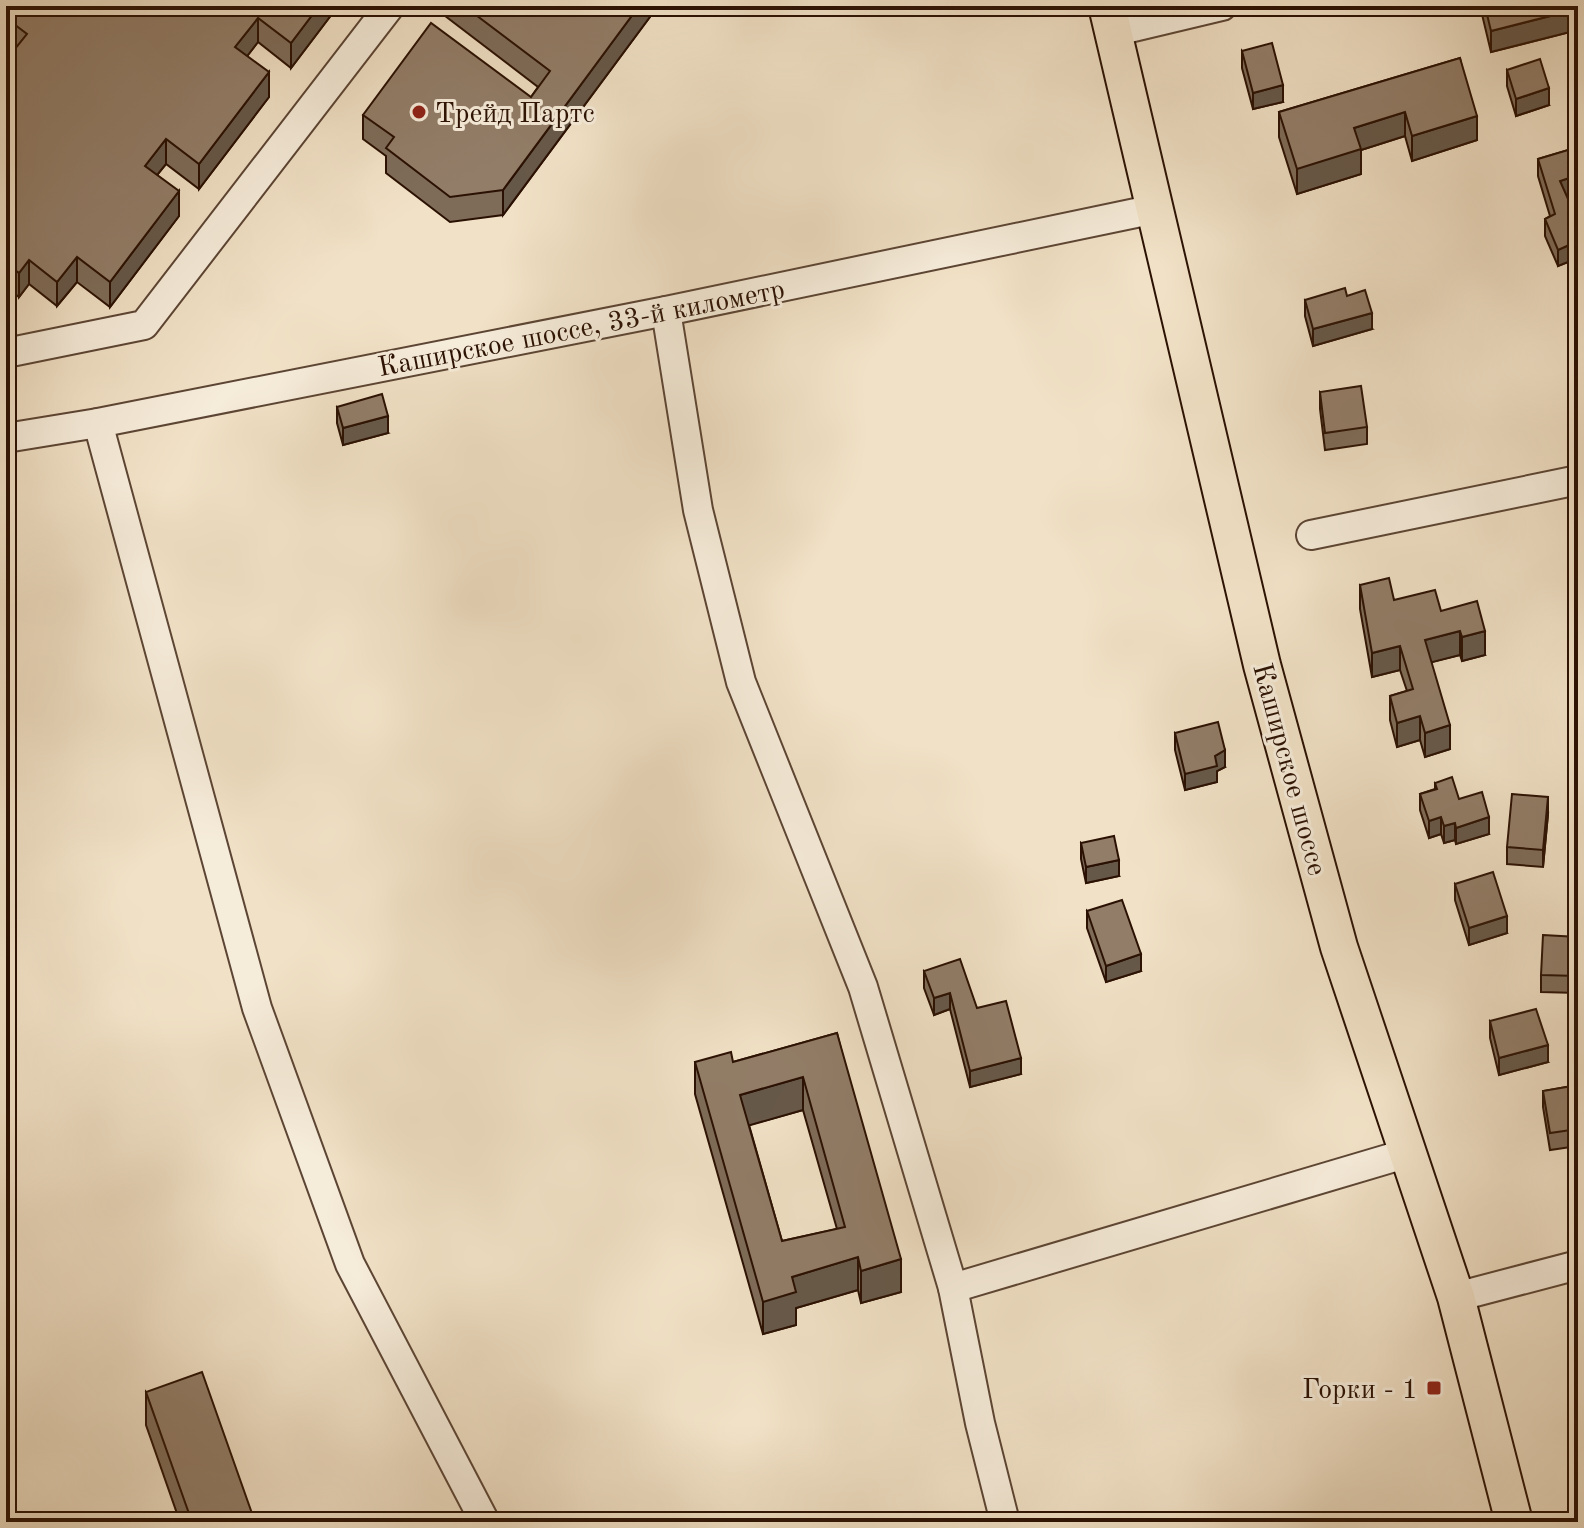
<svg xmlns="http://www.w3.org/2000/svg" width="1584" height="1528" viewBox="0 0 1584 1528" font-family="'Old Standard TT',serif">
  <style>
    .lines { fill: none; stroke-linecap: round; stroke-linejoin: round }
    .minor-casing { stroke: #5c4534; stroke-width: 32 }
    .major-casing { stroke: #2b1103; stroke-width: 40 }
    .minor { stroke: #f6ecda; stroke-width: 28 }
    .major { stroke: #f1e1c6; stroke-width: 36 }
    .wall { fill: #7e6c59; stroke: #2b1103; stroke-width: 2; fill-rule: evenodd }
    .shaded-wall { fill: #665849; stroke: #2b1103; stroke-width: 2 }
    .building { fill: #927d68; stroke: #2b1103; stroke-width: 2; fill-rule: evenodd }
    .poi-dot { fill: #8f2418; stroke: #f6ecda; stroke-width: 3 }
    .labels { text-anchor: middle; stroke-width: 6; stroke-linejoin: round; paint-order: stroke }
    .poi-label { font-size: 28px; fill: #2b1103; stroke: #f6ecda; text-anchor: start }
    .street-label { font-size: 28px; fill: #2b1103; stroke: #f6ecda }
  </style>
  <rect width="100%" height="100%" fill="#f1e1c6"/>
  <filter id="stains"><feTurbulence type="fractalNoise" baseFrequency=".0025" numOctaves="4"/><feColorMatrix values="0 0 0 0 .2 0 0 0 0 .09 0 0 0 0 .02 0 0 0 .5 -.17"/></filter>
  <radialGradient id="worn" r=".72"><stop offset=".6" stop-color="#630" stop-opacity="0"/><stop offset="1" stop-color="#630" stop-opacity=".3"/></radialGradient>
  <g class="lines">
    <defs>
      <g id="minor">
        <path d="M1113 32 1222 6"/>
        <path d="M666 311 698 510 741 682 863 987 953 1288 980 1423 1005 1522"/>
        <path d="M6 353 144 325 390 6"/>
        <path d="M98 423 257 1008 350 1264 485 1522"/>
        <path d="M6 438 98 423 666 311 1155 209"/>
        <path d="M1311 535 1578 480"/>
        <path d="M953 1288 1408 1153"/>
        <path d="M1456 1297 1578 1265"/>
      </g>
      <path id="major" d="M1107 6 1262 665 1339 947 1456 1297 1514 1522"/>
    </defs>
    <!-- minor casing -->
    <use href="#minor" class="minor-casing"/>
    <!-- major casing -->
    <use href="#major" class="major-casing"/>
    <!-- minor -->
    <use href="#minor" class="minor"/>
    <!-- major -->
    <use href="#major" class="major"/>
  </g>
  <!-- wall -->
  <g class="wall">
    <path d="M6 6H338L291 68 258 42 247 56 269 97 199 189 166 164 157 175 179 216 110 307 77 282 57 306 29 284 19 297 6 287V60L15 49 6 43Z"/>
    <path d="M436 6H658L503 215 450 222 386 173V156L363 139V115L531 97 538 87 436 9Z"/>
    <path d="M1480 6H1569L1570 32 1491 52Z"/>
    <path d="M1242 51 1283 102 1253 109 1242 68Z"/>
    <path d="M1460 58 1477 140 1412 161 1405 136 1361 150V174L1297 194 1279 137V112Z"/>
    <path d="M1507 70 1549 105 1516 116 1507 86Z"/>
    <path d="M1578 147V192L1566 195 1578 221V258L1558 266 1545 236V219L1550 216 1538 176V159Z"/>
    <path d="M1305 300 1372 329 1313 346 1305 316Z"/>
    <path d="M1320 392 1367 427V444L1325 450 1320 409Z"/>
    <path d="M337 407 388 433 343 445 337 423Z"/>
    <path d="M1360 585 1394 600 1441 611 1485 655 1462 661 1460 655 1431 662 1450 749 1425 757 1420 740 1397 747 1390 720V696L1407 691 1400 670 1372 677 1360 609Z"/>
    <path d="M1175 733 1225 767 1217 771V782L1185 790 1175 750Z"/>
    <path d="M1435 783 1459 799 1489 834 1456 844 1455 840 1444 843 1441 834 1429 838 1420 810V794L1435 789Z"/>
    <path d="M1548 814 1543 867 1507 864V847Z"/>
    <path d="M1081 843 1119 876 1086 883 1081 859Z"/>
    <path d="M1455 884 1507 933 1469 945 1455 900Z"/>
    <path d="M1087 911 1141 971 1106 982 1087 928Z"/>
    <path d="M1578 937V993L1541 992V975Z"/>
    <path d="M924 971 977 1008 1021 1074 970 1087 950 1009 934 1015 924 988Z"/>
    <path d="M1490 1021 1548 1062 1499 1075 1490 1038Z"/>
    <path d="M837 1033 901 1292 861 1303 858 1290 796 1308V1325L763 1334 695 1094V1062H733ZM803 1110 837 1229 782 1241 749 1125Z"/>
    <path d="M1578 1085V1146L1550 1150 1543 1107V1091Z"/>
    <path d="M146 1392 255 1522H180L146 1425Z"/>
  </g>
  <!-- shaded-wall -->
  <g class="shaded-wall">
    <path d="M319 6H338L291 68V43Z"/>
    <path d="M639 6H658L503 215V190Z"/>
    <path d="M1570 11V32L1491 52V31Z"/>
    <path d="M258 18V42L235 72V47Z"/>
    <path d="M269 72V97L199 189V164Z"/>
    <path d="M1283 85V102L1253 109V93Z"/>
    <path d="M1549 88V105L1516 116V99Z"/>
    <path d="M1405 112V136L1361 150V174L1297 194V169L1354 128Z"/>
    <path d="M1477 116V140L1412 161V136Z"/>
    <path d="M166 139V164L145 190V166Z"/>
    <path d="M1578 175V192L1560 197V181Z"/>
    <path d="M179 191V216L110 307V282Z"/>
    <path d="M1578 241V258L1558 266V250Z"/>
    <path d="M77 257V282L57 306V282Z"/>
    <path d="M29 260V284L19 297V273Z"/>
    <path d="M1372 313V329L1313 346V329Z"/>
    <path d="M388 416V433L343 445V428Z"/>
    <path d="M1460 631V655L1425 664V640Z"/>
    <path d="M1485 631V655L1462 661V637Z"/>
    <path d="M1400 646V670L1372 677V653Z"/>
    <path d="M1420 716V740L1397 747V723Z"/>
    <path d="M1450 725V749L1425 757V733Z"/>
    <path d="M1225 750V767L1217 771V782L1185 790V774Z"/>
    <path d="M1548 797V814L1543 867V850Z"/>
    <path d="M1441 817V834L1429 838V821Z"/>
    <path d="M1489 817V834L1456 844V828Z"/>
    <path d="M1455 823V840L1444 843V826Z"/>
    <path d="M1119 860V876L1086 883V867Z"/>
    <path d="M1507 916V933L1469 945V928Z"/>
    <path d="M1141 954V971L1106 982V966Z"/>
    <path d="M950 993V1009L934 1015V998Z"/>
    <path d="M1548 1045V1062L1499 1075V1058Z"/>
    <path d="M1021 1058V1074L970 1087V1071Z"/>
    <path d="M803 1077V1110L740 1128V1095Z"/>
    <path d="M858 1257V1290L796 1308V1325L763 1334V1302L792 1277Z"/>
    <path d="M901 1259V1292L861 1303V1271Z"/>
  </g>
  <!-- building -->
  <g class="building">
    <path d="M6 6H319L291 43 258 18 235 47 269 72 199 164 166 139 145 166 179 191 110 282 77 257 57 282 29 260 19 273 6 263V60L27 34 6 18Z"/>
    <path d="M464 6H639L503 190 450 197 386 148 394 137 363 115 431 23 531 97 550 71Z"/>
    <path d="M1485 6H1569L1570 11 1491 31Z"/>
    <path d="M1272 43 1283 85 1253 93 1242 51Z"/>
    <path d="M1460 58 1477 116 1412 136 1405 112 1354 128 1361 149 1297 169 1279 112Z"/>
    <path d="M1540 59 1549 88 1516 99 1507 70Z"/>
    <path d="M1578 147V175L1560 181 1578 221V241L1558 250 1545 219 1555 214 1538 159Z"/>
    <path d="M1345 288 1347 296 1365 290 1372 313 1313 329 1305 300Z"/>
    <path d="M1361 386 1367 427 1325 433 1320 392Z"/>
    <path d="M382 394 388 416 343 428 337 407Z"/>
    <path d="M1389 578 1394 600 1435 590 1441 611 1477 601 1485 631 1462 637 1460 631 1425 640 1450 725 1425 733 1420 716 1397 723 1390 696 1413 689 1400 646 1372 653 1360 585Z"/>
    <path d="M1218 722 1225 750 1215 756 1217 766 1185 774 1175 733Z"/>
    <path d="M1452 777 1459 799 1482 792 1489 817 1456 828 1455 823 1444 826 1441 817 1429 821 1420 794 1437 789 1435 783Z"/>
    <path d="M1512 794 1548 797 1543 850 1507 847Z"/>
    <path d="M1114 836 1119 860 1086 867 1081 843Z"/>
    <path d="M1493 872 1507 916 1469 928 1455 884Z"/>
    <path d="M1122 900 1141 954 1106 966 1087 911Z"/>
    <path d="M1543 935 1578 937V976L1541 975Z"/>
    <path d="M960 959 977 1008 1006 1001 1021 1058 970 1071 950 993 934 998 924 971Z"/>
    <path d="M1536 1009 1548 1045 1499 1058 1490 1021Z"/>
    <path d="M837 1033 901 1259 861 1271 858 1257 792 1277 796 1292 763 1302 695 1062 731 1052 733 1062ZM803 1077 845 1227 782 1241 740 1095Z"/>
    <path d="M1578 1085V1129L1550 1133 1543 1091Z"/>
    <path d="M202 1372 255 1522H192L146 1392Z"/>
  </g>
  <!-- markers -->
  <g class="poi-dot">
    <circle cx="419" cy="112" r="8"/>
    <rect x="1426" y="1380" width="16" height="16" rx="4"/>
  </g>
  <g class="labels">
    <!-- poi labels -->
    <g class="poi-label">
      <text x="435" y="122">Трейд Партс</text>
      <text x="1418" y="1398" text-anchor="end">Горки - 1</text>
    </g>
    <!-- street labels -->
    <g class="street-label">
      <text transform="translate(581 327) rotate(-11)" y="10">Каширское шоссе, 33-й километр</text>
      <text transform="translate(1291 769) rotate(75)" y="10">Каширское шоссе</text>
    </g>
  </g>
  <!-- margin -->
  <rect width="1584" height="1528" fill="none" stroke="#f1e1c6" stroke-width="32"/>
  <rect x="8" y="8" width="1568" height="1512" fill="none" stroke="#2b1103" stroke-width="4"/>
  <rect x="16" y="16" width="1552" height="1496" fill="none" stroke="#2b1103" stroke-width="2"/>
  <rect width="100%" height="100%" filter="url(#stains)"/>
  <rect width="100%" height="100%" fill="url(#worn)"/>
</svg>
